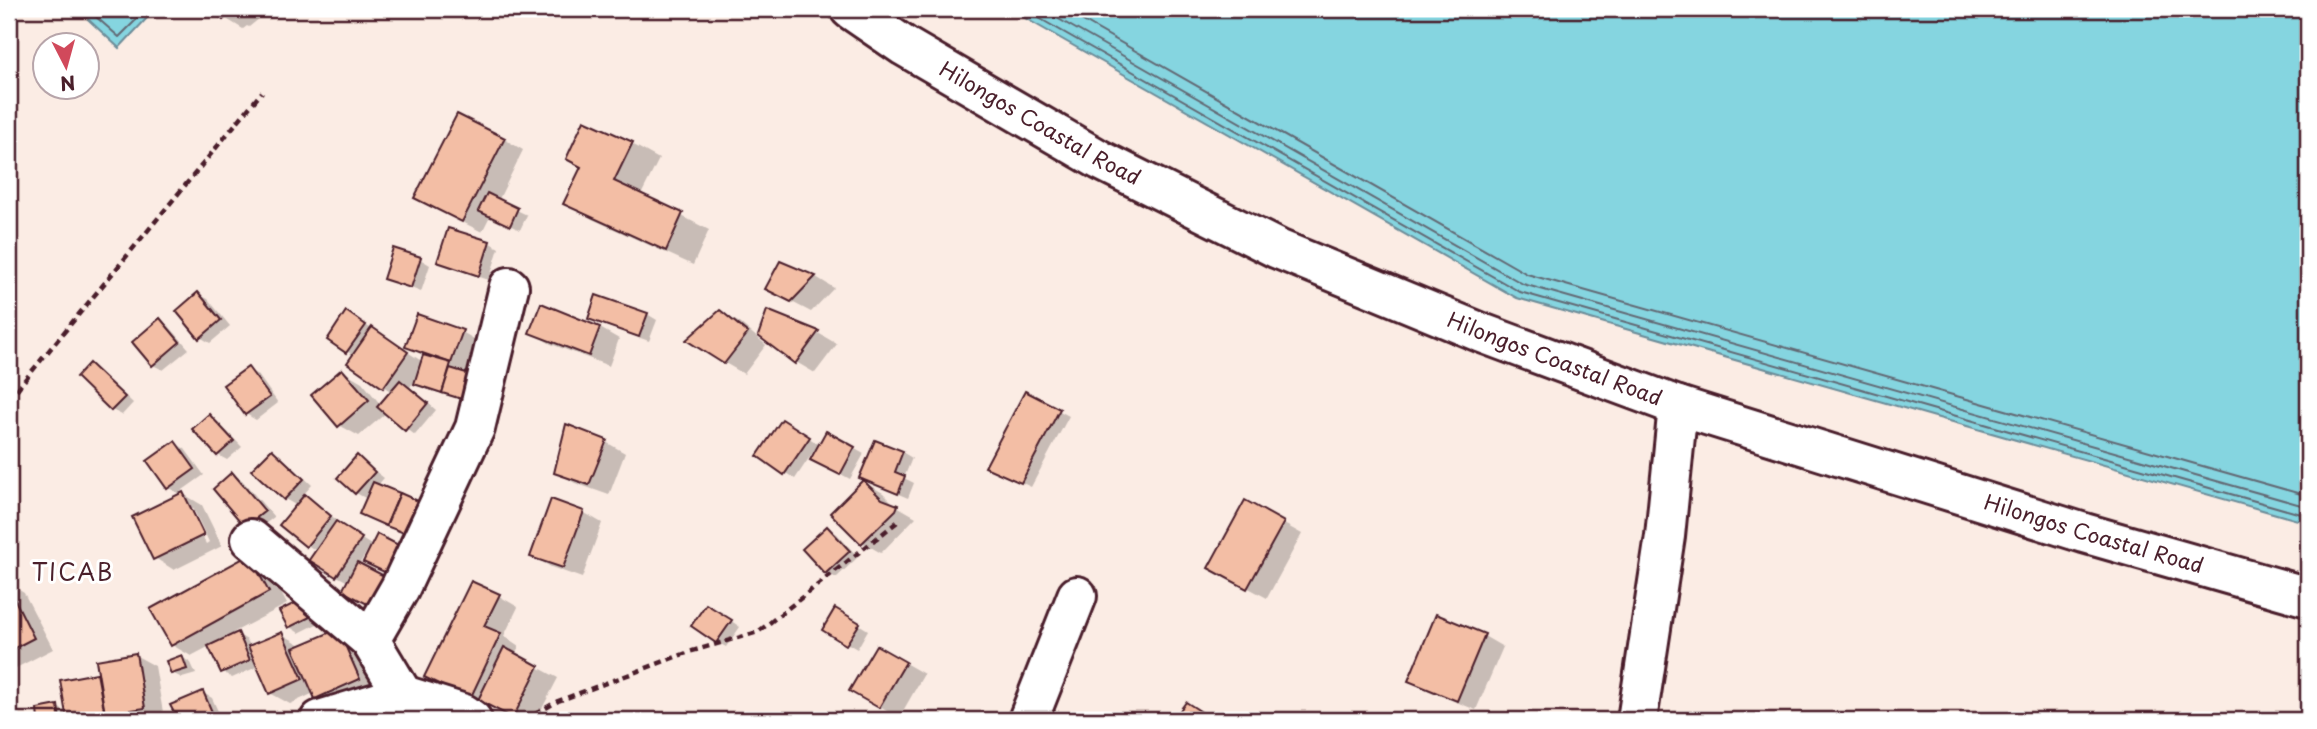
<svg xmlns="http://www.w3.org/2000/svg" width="2317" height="729" viewBox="0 0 2317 729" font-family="'Playpen Sans',sans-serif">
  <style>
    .water { fill: #85d5e0; stroke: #6d8c98; stroke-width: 2 }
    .shadow { fill: #0003; fill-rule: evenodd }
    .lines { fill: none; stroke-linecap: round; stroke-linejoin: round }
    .shore { stroke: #626873; stroke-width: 2 }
    .building { fill: #f3bea5; stroke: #4a1f2b; stroke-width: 2 }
    .street-casing { stroke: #4a1f2b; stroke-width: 44 }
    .secondary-casing { stroke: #4a1f2b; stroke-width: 44 }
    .path { stroke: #4a1f2b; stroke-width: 4.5; stroke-dasharray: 7 5; stroke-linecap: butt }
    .street { stroke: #fff; stroke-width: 38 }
    .secondary { stroke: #fff; stroke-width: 38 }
    .labels { text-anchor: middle; stroke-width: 6; stroke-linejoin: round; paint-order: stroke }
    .street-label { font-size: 21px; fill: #4a1f2b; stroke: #fff }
    .neighbourhood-label { font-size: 23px; letter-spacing: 2px; fill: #4a1f2b; stroke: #fff }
  </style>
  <rect width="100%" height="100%" fill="#fbece4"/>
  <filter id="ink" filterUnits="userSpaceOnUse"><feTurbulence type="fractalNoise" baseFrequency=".0143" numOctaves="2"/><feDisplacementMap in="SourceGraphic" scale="14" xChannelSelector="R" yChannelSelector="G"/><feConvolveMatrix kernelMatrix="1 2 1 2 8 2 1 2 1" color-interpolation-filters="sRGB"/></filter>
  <g filter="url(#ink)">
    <!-- water -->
    <g class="water">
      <path d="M77 9H139L148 17 119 48Z"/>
      <path d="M1009 9H2308V523L1517 298Z"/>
    </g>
    <!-- shadow -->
    <g class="shadow">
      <path d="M210 9H271L249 27 247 26 243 29Z"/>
      <path d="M504 139 523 150 498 201 527 215 520 230 490 216 482 232 435 208Z"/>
      <path d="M632 144 659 159 641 195 709 230 693 265 592 219 566 203Z"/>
      <path d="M449 230 490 243 499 248 489 280 449 267 439 261Z"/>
      <path d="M420 259 430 265 421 292 385 278Z"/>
      <path d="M781 264 816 277 834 288 811 312 786 299Z"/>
      <path d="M198 294 208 299 230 326 210 343 200 337Z"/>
      <path d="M542 305 600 328 619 339 609 366 551 344 532 333Z"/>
      <path d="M720 312 740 323 766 345 744 374 725 363Z"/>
      <path d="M768 313 818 333 837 344 815 373 796 362Z"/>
      <path d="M647 314 657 320 649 341 600 324 590 319Z"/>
      <path d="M356 319 423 362 424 356 407 346 462 332 481 343 475 404 426 389 414 382 410 387 436 410 415 435 386 413 359 436 339 425 343 371 362 382 381 405 392 392 383 386 354 356 329 339Z"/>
      <path d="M160 320 169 326 189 349 163 370 153 365Z"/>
      <path d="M90 365 99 371 133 403 122 415 112 410 78 377Z"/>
      <path d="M248 370 258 375 278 403 256 420 246 414Z"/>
      <path d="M1026 393 1069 416 1031 487 997 471Z"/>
      <path d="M209 416 218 422 242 447 227 460 218 455Z"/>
      <path d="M792 427 820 445 826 433 864 454 850 479 813 459 817 450 815 449 795 479 760 456Z"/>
      <path d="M606 442 625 453 609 495 575 483 556 472Z"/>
      <path d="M175 443 185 449 204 475 180 492 202 505 222 546 174 570 155 558 181 495 169 488ZM189 508H193L209 542 206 544Z"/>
      <path d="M272 451 282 457 312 485 303 495 315 502 340 523 338 524 371 545 348 582 337 576 317 551 307 545 297 506 285 499Z"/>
      <path d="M902 452 912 458 904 478 914 483 908 498 865 480Z"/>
      <path d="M358 458 384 478 377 486 422 540 371 519 367 499 356 493Z"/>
      <path d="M233 474 242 480 274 517 256 531Z"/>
      <path d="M864 482 883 493 895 505 916 517 881 553 862 542Z"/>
      <path d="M1246 503 1302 534 1267 598 1230 578Z"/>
      <path d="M583 512 602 523 582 578 551 567 532 556Z"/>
      <path d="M827 528 837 534 858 557 836 578 826 572Z"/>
      <path d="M249 557 268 569 287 604 234 632 247 640 251 647 282 634 301 645 357 642 379 690 335 709 316 698 314 693 290 704 270 693 259 666 232 678 223 672 210 646 191 656 172 645Z"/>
      <path d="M9 584 24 593 53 649 14 669 9 666Z"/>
      <path d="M499 596 518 607 504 636 519 646 515 655 558 678 536 720H519L491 705 490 708 446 687Z"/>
      <path d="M310 608 319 623 299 633 290 627Z"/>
      <path d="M836 610 868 630 857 649 824 630Z"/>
      <path d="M717 611 740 627 726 647 717 642Z"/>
      <path d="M1484 636 1503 647 1476 710 1429 691 1410 680Z"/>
      <path d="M877 647 924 674 899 718 852 691Z"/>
      <path d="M135 655 155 666 164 718 151 720H40L39 710 58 707 67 713 62 681 99 675Z"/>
      <path d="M182 657 191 663 196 674 182 678 172 673Z"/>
      <path d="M203 693 212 698 222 720H180L173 706Z"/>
      <path d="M400 713 410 720H376Z"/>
    </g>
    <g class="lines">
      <!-- shore -->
      <g class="shore">
        <path d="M87 9 119 37 137 19 135 9"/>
        <path d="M1023 9 1520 292 2308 516"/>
        <path d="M1041 9 1523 284 2308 507"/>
        <path d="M1062 9 1527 274 2308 496"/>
      </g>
    </g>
    <!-- building -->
    <g class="building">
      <path d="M212 9H234L223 20Z"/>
      <path d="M457 114 505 138 462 222 414 198Z"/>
      <path d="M584 120 633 142 614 181 683 213 666 251 563 204 581 167 566 159Z"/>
      <path d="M487 193 518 208 510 226 478 211Z"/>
      <path d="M448 228 490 241 479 276 437 262Z"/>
      <path d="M393 248 421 257 411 288 383 279Z"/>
      <path d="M780 261 816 276 791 302 765 289Z"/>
      <path d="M198 292 221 320 199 339 176 311Z"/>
      <path d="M596 295 648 313 639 337 588 319Z"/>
      <path d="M541 303 600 327 589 356 529 333Z"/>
      <path d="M720 310 748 333 724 364 686 340Z"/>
      <path d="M767 310 819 331 795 364 758 336Z"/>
      <path d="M346 311 366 325 346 353 327 340Z"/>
      <path d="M417 314 463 330 451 363 405 347Z"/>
      <path d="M160 318 180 342 152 366 132 342Z"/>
      <path d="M372 327 408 352 383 388 347 363Z"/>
      <path d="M423 355 451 363 442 393 414 384Z"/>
      <path d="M89 363 125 397 111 411 76 377Z"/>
      <path d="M248 367 270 397 245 415 223 385Z"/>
      <path d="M450 368 473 375 465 400 442 393Z"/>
      <path d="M342 369 369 400 338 427 311 395Z"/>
      <path d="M400 380 428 403 405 431 377 407Z"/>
      <path d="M1025 391 1060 409 1021 483 985 467Z"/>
      <path d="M209 414 234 441 217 456 192 429Z"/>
      <path d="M782 419 810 437 784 475 757 456Z"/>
      <path d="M566 424 607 440 589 485 554 473Z"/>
      <path d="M826 431 855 447 840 475 810 460Z"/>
      <path d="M875 440 903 451 895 472 905 476 898 494 859 478Z"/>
      <path d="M175 441 195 469 167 489 147 461Z"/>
      <path d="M272 449 304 479 284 500 251 470Z"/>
      <path d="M357 455 375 472 355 494 337 478Z"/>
      <path d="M232 472 265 511 245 527 213 489Z"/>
      <path d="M863 480 882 499 898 505 896 510 861 544 830 513Z"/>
      <path d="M373 482 400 493 386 526 359 514Z"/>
      <path d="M183 492 204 535 153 560 132 517Z"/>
      <path d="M400 493 425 504 412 536 386 526Z"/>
      <path d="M305 494 331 516 306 547 279 525Z"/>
      <path d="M551 499 584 511 563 568 530 557Z"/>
      <path d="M1245 500 1284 522 1247 589 1208 568Z"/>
      <path d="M336 521 362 538 336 577 309 560Z"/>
      <path d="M827 526 850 551 825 574 802 549Z"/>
      <path d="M377 534 408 550 395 577 363 562Z"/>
      <path d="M249 555 269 592 171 646 150 609Z"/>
      <path d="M357 562 392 580 377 609 342 591Z"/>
      <path d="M471 581 500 594 484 626 501 633 470 699 424 677Z"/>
      <path d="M9 588 34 638 9 651Z"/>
      <path d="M301 600 310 617 288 628 279 611Z"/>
      <path d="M706 604 732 620 716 643 691 626Z"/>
      <path d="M835 608 860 623 846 645 822 630Z"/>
      <path d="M1436 614 1485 634 1457 701 1408 681Z"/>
      <path d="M338 629 360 679 315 699 293 648Z"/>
      <path d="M238 632 250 660 221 673 208 646Z"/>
      <path d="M282 632 303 679 269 694 248 646Z"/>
      <path d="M876 645 906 662 879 708 849 691Z"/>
      <path d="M504 647 539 666 513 718 478 700Z"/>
      <path d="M136 653 145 708 105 714 96 660Z"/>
      <path d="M182 655 187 669 171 674 166 661Z"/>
      <path d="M97 673 106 720H67L60 680Z"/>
      <path d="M203 691 215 719 178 720 170 705Z"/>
      <path d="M1186 702 1214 720H1173Z"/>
      <path d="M58 705 60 720H38L37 709Z"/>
    </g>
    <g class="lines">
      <defs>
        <g id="street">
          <path d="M251 539 370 640"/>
          <path d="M403 695 370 640 400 588 475 428 509 287"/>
          <path d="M320 720 403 695 464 714 472 720"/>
          <path d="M1028 720 1077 596"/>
          <path d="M1637 720 1665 536 1678 406"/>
        </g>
        <g id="secondary">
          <path id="s1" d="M850 9 904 46 1100 160 1278 249 1482 333 1678 406 2084 533 2308 597"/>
        </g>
      </defs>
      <!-- street casing -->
      <use href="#street" class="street-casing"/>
      <!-- secondary casing -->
      <use href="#secondary" class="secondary-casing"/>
      <!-- path -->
      <g class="path">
        <path d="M9 399 262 92"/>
        <path d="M525 720 558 701 689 652 758 632 901 519"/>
      </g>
      <!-- street -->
      <use href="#street" class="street"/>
      <!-- secondary -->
      <use href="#secondary" class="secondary"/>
    </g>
  </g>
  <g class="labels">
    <!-- street labels -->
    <g class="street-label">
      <text dy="7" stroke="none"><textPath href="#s1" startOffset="222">Hilongos Coastal Road</textPath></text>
      <text dy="7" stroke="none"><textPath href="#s1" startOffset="789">Hilongos Coastal Road</textPath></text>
      <text dy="7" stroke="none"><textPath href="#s1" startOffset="1356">Hilongos Coastal Road</textPath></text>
    </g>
    <!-- neighbourhood labels -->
    <g class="neighbourhood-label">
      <text x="73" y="581">TICAB</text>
    </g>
  </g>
  <!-- margin -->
  <rect width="2317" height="729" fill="none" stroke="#fff" stroke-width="35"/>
  <rect x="18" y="18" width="2282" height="694" fill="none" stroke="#4a1f2b" stroke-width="2.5" filter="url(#ink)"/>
  <!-- north arrow -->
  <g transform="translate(66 66) rotate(174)"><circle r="33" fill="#ffffff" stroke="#b7a5aa" stroke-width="2"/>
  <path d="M0-5L12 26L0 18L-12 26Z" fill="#d1495b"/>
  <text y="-10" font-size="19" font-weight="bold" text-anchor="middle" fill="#4a1f2b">N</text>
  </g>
</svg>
